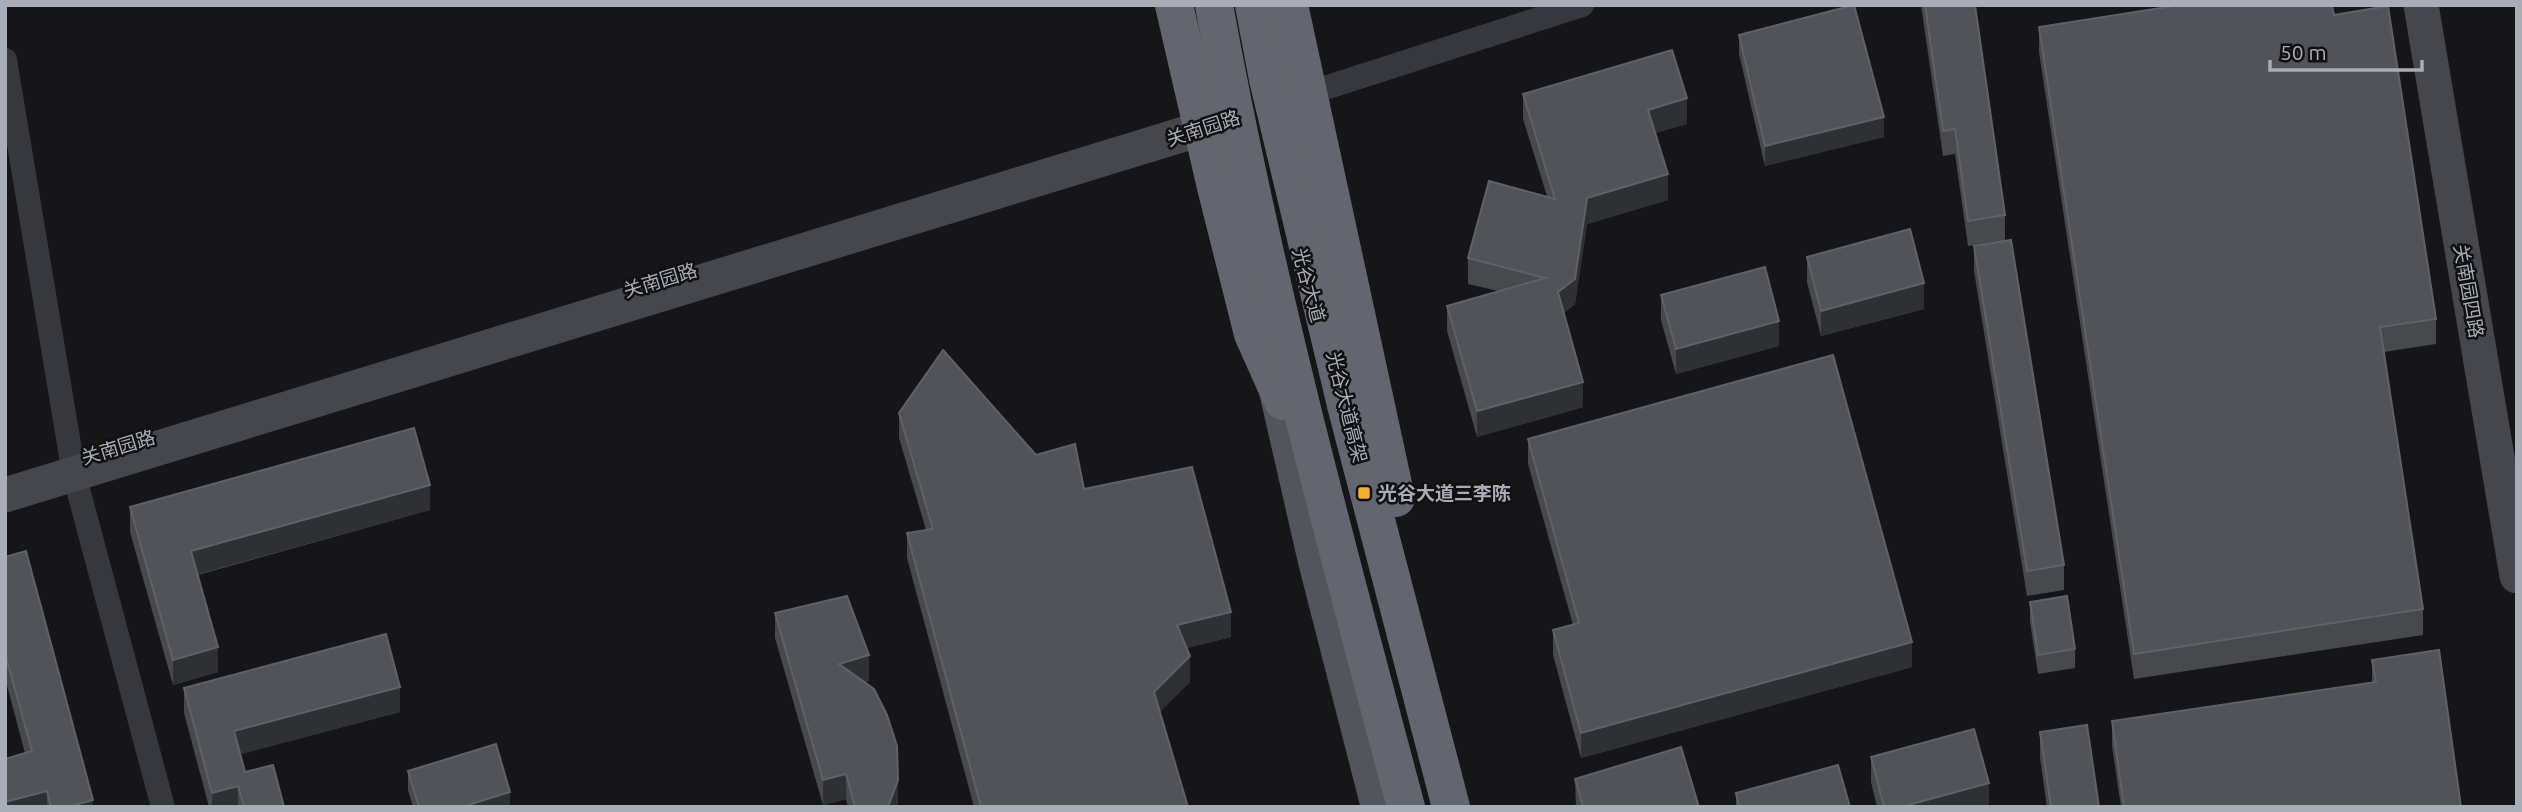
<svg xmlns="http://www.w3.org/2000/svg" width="2522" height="812" viewBox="0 0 2522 812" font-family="Ubuntu,'Noto Sans SC',sans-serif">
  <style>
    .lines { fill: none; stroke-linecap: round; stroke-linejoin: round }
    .street { stroke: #37383d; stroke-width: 24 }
    .secondary { stroke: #45474d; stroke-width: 35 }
    .primary { stroke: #53555c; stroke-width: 38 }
    .highway-bridge { stroke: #63666e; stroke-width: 38 }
    .wall { fill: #47494d }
    .shaded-wall { fill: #2f3033 }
    .building { fill: #525359; stroke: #5f6168; stroke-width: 2 }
    .poi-dot { fill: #f2b134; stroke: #111113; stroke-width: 2.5 }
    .labels { text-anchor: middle; stroke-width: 5; stroke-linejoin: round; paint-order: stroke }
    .street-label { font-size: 19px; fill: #a8adb8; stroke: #111113 }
    .poi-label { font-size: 19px; font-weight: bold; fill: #a8adb8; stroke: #111113; text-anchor: start }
  </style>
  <rect width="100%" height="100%" fill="#161618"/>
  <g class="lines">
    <!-- street -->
    <g class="street">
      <path d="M5 60 74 474 163 807"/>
      <path d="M1294 98 1582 5"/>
    </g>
    <!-- secondary -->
    <g class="secondary">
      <path d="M2421 5 2517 576"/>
      <path d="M5 495 1230 120"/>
    </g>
    <!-- primary -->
    <path class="primary" d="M1273 369 1317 561 1380 807"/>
    <!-- highway-bridge -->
    <g class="highway-bridge">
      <path d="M1174 5 1216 187 1253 334 1283 401"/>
      <path d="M1214 5C1263 275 1335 542 1406 807"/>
      <path d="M1254 5 1268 79 1347 409 1451 807"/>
      <path d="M1289 5 1396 498"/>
    </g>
  </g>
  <!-- wall -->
  <g class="wall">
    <path d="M1921 5H1975L2005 215V241L1968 246 1955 154 1943 156Z"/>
    <path d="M2334 15 2436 319V344L2384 352 2423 609V635L2134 679 2039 52V27Z"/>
    <path d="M1739 35 1884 137 1765 166 1739 54Z"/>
    <path d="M1523 94 1687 124 1655 133 1668 200 1587 224 1575 304 1564 313 1583 407 1477 437 1447 331V306L1498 291 1468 284V258L1547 196 1523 119Z"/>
    <path d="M2516 106H2517V132L2516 126Z"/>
    <path d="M1974 246 2064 565V590L2027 596 1974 271Z"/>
    <path d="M1807 257 1924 309 1821 336 1807 282Z"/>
    <path d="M1661 295 1779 346 1676 374 1661 320Z"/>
    <path d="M899 413 1036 455 1084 489 1231 637 1187 648 1190 682 1159 712 1188 807H974L907 558V533L926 530 899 438Z"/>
    <path d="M1528 439 1912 667 1581 758 1553 655V630L1573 625 1528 464Z"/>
    <path d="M130 507 430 510 198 575 218 672 173 685 130 532Z"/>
    <path d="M5 557 93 807H5L25 753 5 678Z"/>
    <path d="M2030 602 2075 649V668L2038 674 2030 622Z"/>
    <path d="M775 613 869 681 864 682 897 807H848L846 799 823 805 775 638Z"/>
    <path d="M2372 660 2461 807H2121L2112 746V721L2372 683Z"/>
    <path d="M184 688 400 712 240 754 245 772 284 807H209L184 713Z"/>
    <path d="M2040 732 2099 807H2047L2040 758Z"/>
    <path d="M1871 757 1989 807H1877L1871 782Z"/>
    <path d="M408 771 510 807H413L408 790Z"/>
    <path d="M1575 779 1699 807H1576Z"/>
    <path d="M1736 793 1850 807H1736Z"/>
  </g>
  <!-- shaded-wall -->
  <g class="shaded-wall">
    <path d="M1687 98V124L1648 135V110Z"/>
    <path d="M1884 117V137L1765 166V146Z"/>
    <path d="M1668 174V200L1587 224 1575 304 1558 317V292L1587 198Z"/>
    <path d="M1924 283V309L1821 336V311Z"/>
    <path d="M1779 321V346L1676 374V349Z"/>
    <path d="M1583 382V407L1477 437V411Z"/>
    <path d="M430 485V510L191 576V551Z"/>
    <path d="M1231 612V637L1177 650V625Z"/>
    <path d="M1912 642V667L1581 758V733Z"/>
    <path d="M218 647V672L173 685V660Z"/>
    <path d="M869 655V681L839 689V664Z"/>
    <path d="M1190 656V682L1154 718V692Z"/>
    <path d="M400 687V712L234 756V731Z"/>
    <path d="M846 774V799L823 805V780Z"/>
    <path d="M898 780V805L897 807H888Z"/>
    <path d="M1989 783V807H1901Z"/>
    <path d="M238 786V807H212V793Z"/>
    <path d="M47 791V807H5V802Z"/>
    <path d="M510 792V807H462Z"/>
    <path d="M93 800V807H67Z"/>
  </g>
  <!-- building -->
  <g class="building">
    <path d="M1854 5 1884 117 1765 146 1739 35Z"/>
    <path d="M1925 5H1975L2005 215 1968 221 1955 129 1943 131Z"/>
    <path d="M2180 5H2332L2334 15 2388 6 2436 319 2380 327 2423 609 2134 654 2039 27Z"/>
    <path d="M1672 50 1687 98 1648 110 1668 174 1587 198 1575 279 1558 292 1583 382 1477 411 1447 306 1545 278 1468 258 1489 181 1555 199 1523 94Z"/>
    <path d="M1910 229 1924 283 1821 311 1807 257Z"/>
    <path d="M2011 240 2064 565 2027 571 1974 246Z"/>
    <path d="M1765 267 1779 321 1676 349 1661 295Z"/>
    <path d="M943 350 1036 455 1075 444 1084 489 1192 467 1231 612 1177 625 1190 656 1154 692 1188 807H981L907 533 933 529 899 413Z"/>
    <path d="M1833 355 1912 642 1581 733 1553 630 1579 623 1528 439Z"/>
    <path d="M414 428 430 485 191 551 218 647 173 660 130 507Z"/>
    <path d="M26 551 93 800 67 807H51L47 791 5 802V759L32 751 5 653V557Z"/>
    <path d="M847 596 869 655 839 664 874 689 887 715 897 746 898 780 888 807H855L846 774 823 780 775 613Z"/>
    <path d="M2067 596 2075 649 2038 655 2030 602Z"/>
    <path d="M386 634 400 687 234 731 245 772 273 765 284 807H244L238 786 212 793 184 688Z"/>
    <path d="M2439 650 2461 807H2124L2112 721 2376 682 2372 660Z"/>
    <path d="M2087 725 2099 807H2051L2040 732Z"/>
    <path d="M1974 729 1989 783 1901 807H1884L1871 757Z"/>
    <path d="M496 744 510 792 462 807H419L408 771Z"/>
    <path d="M1681 747 1699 807H1583L1575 779Z"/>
    <path d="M1838 765 1850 807H1739L1736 793Z"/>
  </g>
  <!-- markers -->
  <rect class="poi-dot" x="1357" y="486" width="14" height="14" rx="3.5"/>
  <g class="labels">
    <!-- street labels -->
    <g class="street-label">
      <text transform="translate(1203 128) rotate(-18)" y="7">关南园路</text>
      <text transform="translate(660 280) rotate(-17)" y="7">关南园路</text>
      <text transform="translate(1309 285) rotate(75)" y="7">光谷大道</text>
      <text transform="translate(2469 291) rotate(80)" y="7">关南园四路</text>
      <text transform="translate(1347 407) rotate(76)" y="7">光谷大道高架</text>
      <text transform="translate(118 447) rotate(-17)" y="7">关南园路</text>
    </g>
    <!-- poi labels -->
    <g class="poi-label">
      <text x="1378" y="500">光谷大道三李陈</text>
    </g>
  </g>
  <!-- border -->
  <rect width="2522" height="812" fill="none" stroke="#a8adb8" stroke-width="14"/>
  <!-- scale -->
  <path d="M2270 60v10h152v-10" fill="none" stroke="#a8adb8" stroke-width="3.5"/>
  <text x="2280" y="60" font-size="21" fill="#a8adb8" stroke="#111113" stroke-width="5" paint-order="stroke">50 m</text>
</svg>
